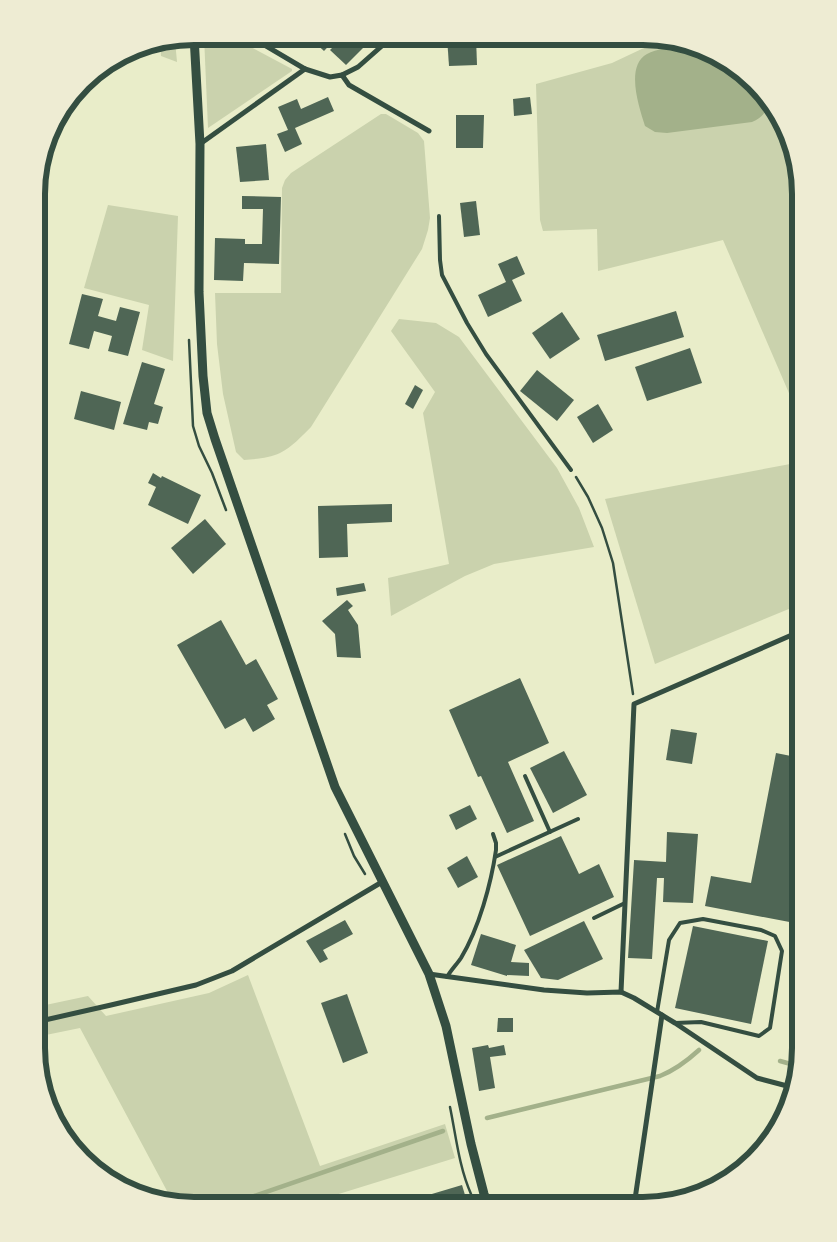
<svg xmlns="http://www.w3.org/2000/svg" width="837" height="1242" viewBox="0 0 837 1242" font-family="'Archivo Narrow',sans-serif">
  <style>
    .green { fill: #cad2ad }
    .water { fill: #a3b18a }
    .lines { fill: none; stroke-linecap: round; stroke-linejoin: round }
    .stream { stroke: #a3b18a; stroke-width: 4.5 }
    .building { fill: #4f6655 }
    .path { stroke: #344e41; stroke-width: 2.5 }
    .service { stroke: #344e41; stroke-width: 4 }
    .minor { stroke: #344e41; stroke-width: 5 }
    .tertiary { stroke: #344e41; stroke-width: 9 }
    .rim { fill: none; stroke: #344e41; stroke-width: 6 }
  </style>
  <rect width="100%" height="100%" fill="#e9edc9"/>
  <!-- green -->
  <g class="green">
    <path d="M204 36H230L292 69V71L208 128Z"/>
    <path d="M665 38 682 45 656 51 765 113 768 107 789 134 801 194V421L723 240 598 271 597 229 543 231 540 220 536 84 612 63Z"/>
    <path d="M175 40 177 62 161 56 160 42Z"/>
    <path d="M381 114H386L418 133 424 141 430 218 428 230 422 249 311 427C302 436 292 447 280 453 270 458 256 459 244 460L236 452 223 394 217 344 215 293H281L282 188 285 180 291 173Z"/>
    <path d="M108 205 178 216 173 361 142 350 149 305 84 288Z"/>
    <path d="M399 319 436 323 459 337 557 468 579 508 594 547 494 564 465 576 391 616 388 578 449 564 423 413 435 392 391 331Z"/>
    <path d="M801 462V604L655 664 605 499Z"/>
    <path d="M248 975 320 1166 445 1124 455 1158 329 1197 330 1205 174 1204 80 1028 36 1037V1007L88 996 106 1016 209 993Z"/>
    <path d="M793 1052 800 1053V1058L795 1075 788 1073Z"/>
  </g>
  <!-- water -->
  <path class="water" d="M682 45 739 69 768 107C764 115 760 118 752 122L667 133 655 132 645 126C639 107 625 66 647 54 656 49 672 47 682 45Z"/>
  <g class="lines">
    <!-- stream -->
    <g class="stream">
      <path d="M780 1061 798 1066"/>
      <path d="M487 1118 660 1076C675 1070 687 1061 699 1050"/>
      <path d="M228 1205 443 1131"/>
    </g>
  </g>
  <!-- building -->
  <g class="building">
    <path d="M313 37H337L324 51 311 39Z"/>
    <path d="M343 37H374L346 65 330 50Z"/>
    <path d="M447 37H476L477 65 449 66Z"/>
    <path d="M328 97 334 111 295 128 302 144 285 152 277 134 288 130 278 107 297 99 301 109Z"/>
    <path d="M530 97 532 114 514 116 513 99Z"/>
    <path d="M456 115H484L483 148H456Z"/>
    <path d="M266 144 269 180 240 182 236 147Z"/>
    <path d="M242 196 281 197 279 264 244 263 243 281 214 280 215 238 245 239V244H262L263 209H242Z"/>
    <path d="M476 201 480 235 464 237 460 203Z"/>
    <path d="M517 256 525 274 512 280 522 301 488 317 478 295 506 282 498 264Z"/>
    <path d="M82 294 103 299 98 316 116 321 120 307 140 312 128 356 108 351 112 336 94 331 89 349 69 344Z"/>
    <path d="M676 311 684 337 605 361 597 335Z"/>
    <path d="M562 312 580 339 550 359 532 333Z"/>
    <path d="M690 348 702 383 647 401 635 367Z"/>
    <path d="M142 362 165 369 154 404 163 407 158 424 149 422 147 430 123 424Z"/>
    <path d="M537 370 574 400 557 421 520 391Z"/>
    <path d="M415 385 423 390 413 409 405 404Z"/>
    <path d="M81 391 121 402 114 430 74 419Z"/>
    <path d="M598 404 613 430 593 443 577 417Z"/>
    <path d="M153 473 161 478 162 476 201 495 188 524 148 505 156 487 148 483Z"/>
    <path d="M392 504V522L347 524 348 557 319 558 318 506Z"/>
    <path d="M205 519 226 544 193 574 171 548Z"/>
    <path d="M364 583 366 591 337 596 336 588Z"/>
    <path d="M347 600 353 606 348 610 358 625 361 658 337 657 335 634 322 621Z"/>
    <path d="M221 620 246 665 256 659 278 699 267 705 275 719 253 732 245 718 225 729 177 645Z"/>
    <path d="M520 678 549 743 508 762 534 821 507 833 481 776 478 777 449 710Z"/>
    <path d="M671 729 697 733 692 764 666 760Z"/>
    <path d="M564 751 587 795 553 813 530 768Z"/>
    <path d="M776 753 801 758 800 924 705 906 711 876 751 883Z"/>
    <path d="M470 805 477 819 456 830 449 815Z"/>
    <path d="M667 832 698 834 693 903 663 902 664 878H657L652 959 628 958 634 861V860L666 862Z"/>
    <path d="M561 836 579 874 599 864 614 897 530 936 497 865Z"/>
    <path d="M467 856 478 877 458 888 447 868Z"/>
    <path d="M345 920 353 934 323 950 328 959 320 963 306 941Z"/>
    <path d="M584 921 603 959 558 980 541 978 524 950Z"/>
    <path d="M693 926 768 941 751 1024 675 1008Z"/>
    <path d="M481 934 516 945 511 962 529 963V976L507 975V976L471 965Z"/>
    <path d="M347 994 368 1053 343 1063 321 1003Z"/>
    <path d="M498 1018H513V1032H497Z"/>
    <path d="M488 1045 489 1048 504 1045 506 1055 490 1057 495 1088 479 1091 472 1048Z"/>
    <path d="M462 1185 468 1205H395Z"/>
  </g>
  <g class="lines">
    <!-- path -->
    <g class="path">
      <path d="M189 340 193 426 199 446 212 473 226 510"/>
      <path d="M576 477 588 497 602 528 613 563 633 694"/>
      <path d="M345 834 354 856 365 874"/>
      <path d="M450 1107C456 1136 459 1167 471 1194"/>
    </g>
    <!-- service -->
    <g class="service">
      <path d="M439 216 440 260 442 275 467 323 486 354 571 470"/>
      <path d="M525 776 550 832"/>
      <path d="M495 857 578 819"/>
      <path d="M594 918 625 903"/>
      <path d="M447 977C451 970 457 964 461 958 479 928 491 884 496 850V843L493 834"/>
      <path d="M657 1012 669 940 680 923 703 919 761 930 775 936 782 951 770 1028 759 1036 701 1022 675 1023"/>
    </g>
    <!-- minor -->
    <g class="minor">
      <path d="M249 36 305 69 330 77 342 75 349 85 429 131"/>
      <path d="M342 75 358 67 392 37"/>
      <path d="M200 144 305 69"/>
      <path d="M429 974 544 990 587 993 621 992 634 998 675 1023 757 1078 791 1087"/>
      <path d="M621 992 634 704 801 631"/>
      <path d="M36 1022 111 1005 196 985 232 971 382 882"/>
      <path d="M634 1206 662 1015"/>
    </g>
    <!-- tertiary -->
    <path class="tertiary" d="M194 36 200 144 199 292 203 376 207 413 215 439 335 787 429 974 446 1026 471 1144 484 1194 489 1205"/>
  </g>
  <!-- crop -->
  <path d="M0 0H837V1242H0ZM194 45H643A149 149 0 0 1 792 194V1048A149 149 0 0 1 643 1197H194A149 149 0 0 1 45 1048V194A149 149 0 0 1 194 45Z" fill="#eeecd3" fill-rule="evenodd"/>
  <path class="rim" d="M194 45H643A149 149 0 0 1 792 194V1048A149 149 0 0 1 643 1197H194A149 149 0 0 1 45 1048V194A149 149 0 0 1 194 45Z"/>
</svg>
